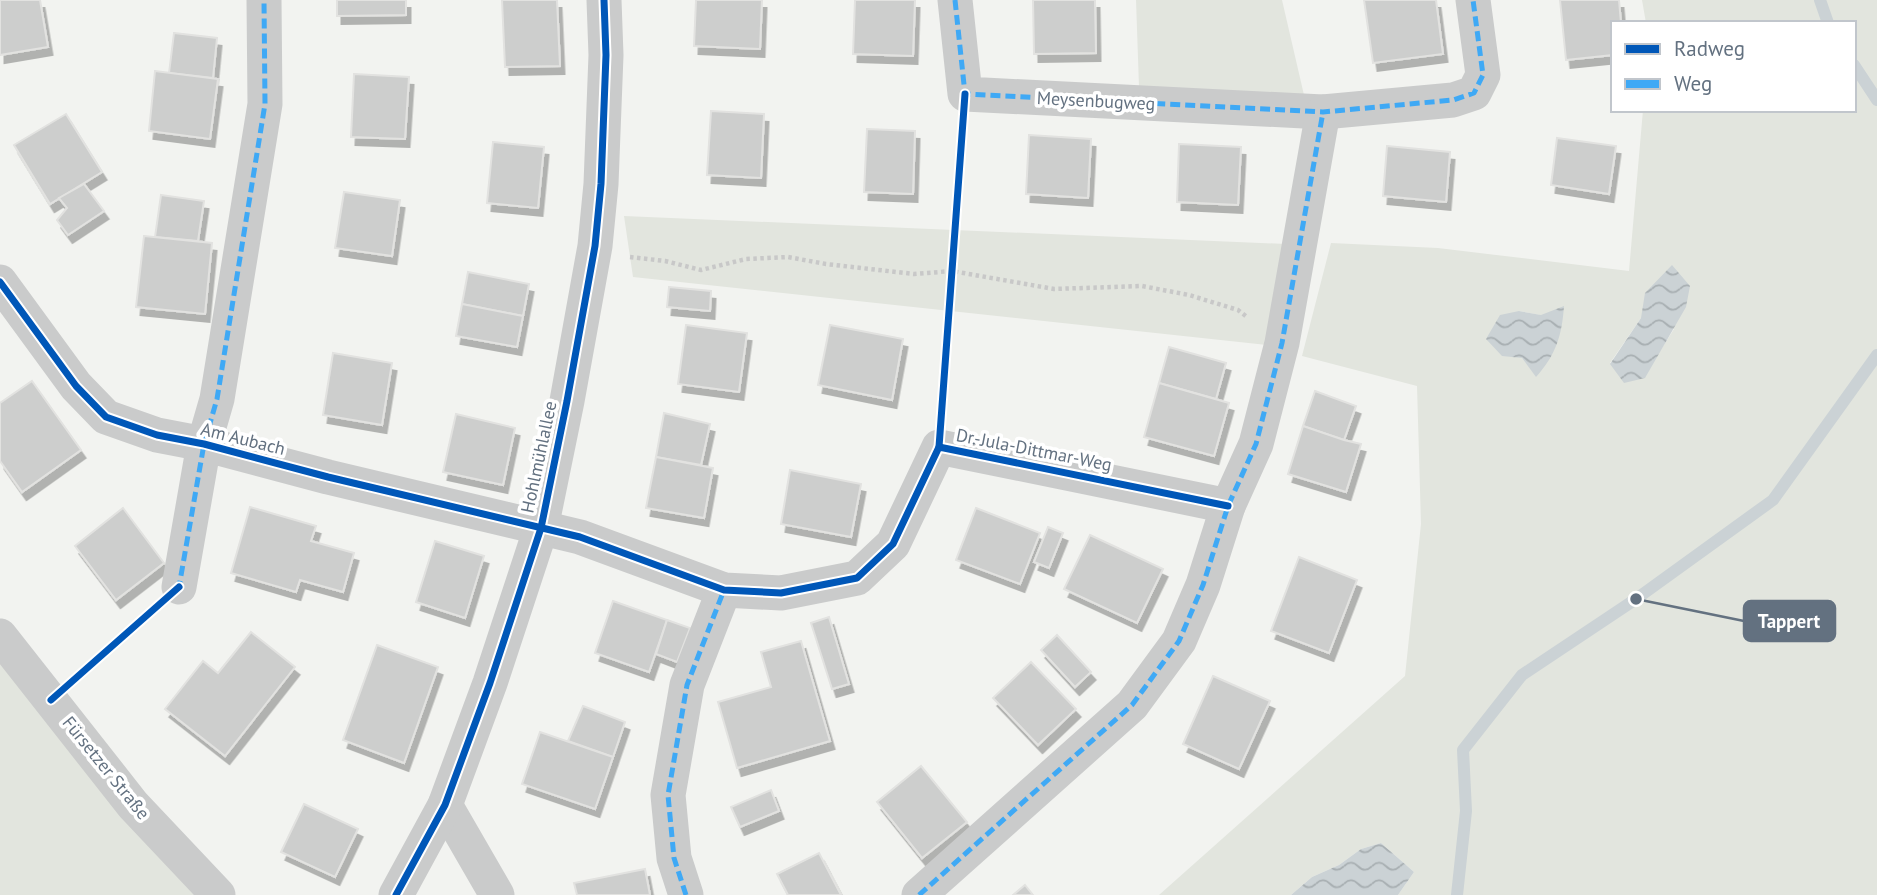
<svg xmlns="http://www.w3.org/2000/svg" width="1877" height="895" viewBox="0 0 1877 895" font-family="'PT Sans',sans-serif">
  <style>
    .green { fill: #e2e5de; fill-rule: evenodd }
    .water { fill: url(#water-waves) }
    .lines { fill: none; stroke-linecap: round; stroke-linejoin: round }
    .stream { stroke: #cbd2d5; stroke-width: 12 }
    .building { fill: #cdcecd; stroke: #e2e2e0; stroke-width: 2; filter: url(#shadow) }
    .path { stroke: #c8c8c8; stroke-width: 4.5; stroke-dasharray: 3.5 3.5; stroke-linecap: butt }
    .street { stroke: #cacbcb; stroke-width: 35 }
    .quiet { stroke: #3fa9f5; stroke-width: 5; stroke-dasharray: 10 5; stroke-linecap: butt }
    .cycleway-casing { stroke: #fff; stroke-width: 11 }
    .cycleway { stroke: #0057b8; stroke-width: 7 }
    .labels { text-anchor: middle; stroke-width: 7; stroke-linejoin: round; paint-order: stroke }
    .street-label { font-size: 18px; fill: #637180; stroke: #fff }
    .leader { fill: none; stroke: #637180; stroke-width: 2.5 }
    .callout-dot { fill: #637180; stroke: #fff; stroke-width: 2.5 }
    .callout { fill: #637180; stroke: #637180; stroke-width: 2.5 }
    .callout-label { font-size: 19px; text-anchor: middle; font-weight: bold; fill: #fff }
  </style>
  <defs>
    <pattern id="water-waves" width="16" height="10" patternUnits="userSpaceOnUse" patternTransform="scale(1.75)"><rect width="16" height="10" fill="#cbd2d5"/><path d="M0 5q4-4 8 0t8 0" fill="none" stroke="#a8afb2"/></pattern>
    <filter id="shadow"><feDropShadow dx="4.5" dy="8" stdDeviation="0" flood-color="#0004"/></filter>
  </defs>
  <rect width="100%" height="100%" fill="#f2f3f0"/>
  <!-- green -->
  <g class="green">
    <path d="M1136 0H1282L1304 95 1139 87Z"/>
    <path d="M1642 0H1877V895H1398L1414 872 1381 843 1361 849 1339 865 1312 877 1291 895H1159L1405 676 1421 524 1417 386 1302 356 1331 243 1438 248 1629 271 1643 110H1854V23H1646ZM1519 311 1540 315 1536 376 1522 358ZM1641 318 1674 329 1660 351 1610 363Z"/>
    <path d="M624 216 1286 244 1267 345 633 277Z"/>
    <path d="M0 660 195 895H0Z"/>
  </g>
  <!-- water -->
  <g class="water">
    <path d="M1672 265 1690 286 1686 307 1645 378 1624 383 1610 364 1641 318 1645 293Z"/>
    <path d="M1564 306C1562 335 1556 355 1536 377L1522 358 1502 356 1486 339 1500 315 1519 311 1541 315Z"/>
    <path d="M1381 843 1414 872 1398 895H1291L1312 877 1339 865 1361 849Z"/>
  </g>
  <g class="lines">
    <!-- stream -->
    <g class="stream">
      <path d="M1820 0 1828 23"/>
      <path d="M1854 65 1877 100"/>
      <path d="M1457 895 1466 811 1463 750 1522 675 1636 599 1773 500 1877 355"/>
    </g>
  </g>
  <!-- building -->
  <g class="building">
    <path d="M0 0H40L48 47 0 55Z"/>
    <path d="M337 0H406V15L337 16Z"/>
    <path d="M502 0H557L560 66 505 67Z"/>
    <path d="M696 0H762L760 49 694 46Z"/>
    <path d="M855 0H915L913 56 853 54Z"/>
    <path d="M1033 0H1095L1096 53 1034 54Z"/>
    <path d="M1364 0H1436L1443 54 1373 63Z"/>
    <path d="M1560 0H1619L1621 23H1613V55L1566 60Z"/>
    <path d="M174 33 217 38 213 78 169 73Z"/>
    <path d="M155 71 218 79 210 139 149 131Z"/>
    <path d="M354 74 409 77 405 139 351 137Z"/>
    <path d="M711 111 764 114 761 178 707 175Z"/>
    <path d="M66 114 102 172 50 204 14 145Z"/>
    <path d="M867 129 915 131 913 194 864 192Z"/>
    <path d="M1029 135 1091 139 1088 198 1026 194Z"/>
    <path d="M1557 138 1616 146 1609 194 1551 185Z"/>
    <path d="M493 142 544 147 538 208 487 203Z"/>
    <path d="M1179 144 1241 147 1238 205 1177 202Z"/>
    <path d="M1387 146 1450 152 1446 202 1383 196Z"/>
    <path d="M84 184 104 211 68 235 57 220 67 208 59 198Z"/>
    <path d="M344 192 400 200 392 256 335 248Z"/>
    <path d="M161 195 204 201 198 241 155 237Z"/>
    <path d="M144 236 212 243 205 314 136 307Z"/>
    <path d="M468 272 529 284 523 316 462 304Z"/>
    <path d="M669 287 711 291 710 311 667 307Z"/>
    <path d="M462 304 523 316 517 347 456 336Z"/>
    <path d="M686 325 747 333 739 392 678 384Z"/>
    <path d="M830 325 903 339 892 400 818 385Z"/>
    <path d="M1169 347 1226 363 1216 399 1159 383Z"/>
    <path d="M333 353 392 363 382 425 323 415Z"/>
    <path d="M32 381 81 450 22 492 0 461V403Z"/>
    <path d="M1159 383 1229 403 1214 456 1144 437Z"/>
    <path d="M1315 391 1356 406 1344 440 1303 426Z"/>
    <path d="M664 413 710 424 701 465 656 457Z"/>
    <path d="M456 414 515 428 503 485 443 472Z"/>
    <path d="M1303 426 1344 440 1361 444 1346 492 1288 474Z"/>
    <path d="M656 457 713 468 704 518 646 508Z"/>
    <path d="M790 470 861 484 851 537 781 524Z"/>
    <path d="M250 507 316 526 311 541 354 553 343 592 300 580 296 592 231 573Z"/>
    <path d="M123 508 164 563 116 600 75 546Z"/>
    <path d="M976 508 1040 533 1020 584 956 560Z"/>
    <path d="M1048 527 1063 533 1049 568 1034 562Z"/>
    <path d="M1090 535 1163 569 1137 623 1064 589Z"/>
    <path d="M435 541 484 556 465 618 416 602Z"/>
    <path d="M1299 557 1357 580 1329 653 1271 631Z"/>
    <path d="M613 601 667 620 649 672 595 653Z"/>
    <path d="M829 617 849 684 832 689 811 623Z"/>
    <path d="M667 620 690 628 677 662 656 654Z"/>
    <path d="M251 632 295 667 225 756 165 709 203 661 218 673Z"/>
    <path d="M1057 635 1091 672 1075 687 1041 650Z"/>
    <path d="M801 641 830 741 737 768 718 702 771 687 761 652Z"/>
    <path d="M377 645 438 667 404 763 343 740Z"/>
    <path d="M1031 662 1076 709 1038 745 993 698Z"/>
    <path d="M1213 676 1270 701 1239 769 1183 744Z"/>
    <path d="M583 706 625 722 613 757 568 741Z"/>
    <path d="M540 732 613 757 595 809 522 784Z"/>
    <path d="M921 766 967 822 922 858 877 802Z"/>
    <path d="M771 790 779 811 740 827 731 807Z"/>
    <path d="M304 804 358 829 335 877 281 852Z"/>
    <path d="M819 853 841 895H788L777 874Z"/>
    <path d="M645 869 650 895H577L574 883Z"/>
    <path d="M1025 885 1033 895H1013Z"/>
  </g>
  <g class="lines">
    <!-- path -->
    <g class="path">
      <path d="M630 257 665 261 701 270 746 259 788 257 826 264 914 274 952 271 1054 289 1142 286 1189 295 1238 310 1247 317"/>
      <path d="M941 411 962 130"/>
    </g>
    <!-- street -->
    <g class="street">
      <path d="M955 0 965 94 1323 112 1453 100 1474 93 1483 75 1473 0"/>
      <path d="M0 282 76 386 106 417 157 435 204 444 328 477 580 537 724 590 781 593 857 578 893 544 939 447 1228 506"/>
      <path d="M179 587 204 444 217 399 265 104 264 0"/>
      <path d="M0 636 133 805 218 895"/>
      <path d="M445 805 497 895"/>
      <path d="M396 895 445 805 490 683 541 528 567 401 595 246 601 184 606 55 604 0"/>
      <path d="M686 895 674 858 668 795 687 685 724 590"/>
      <path d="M919 895 1132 705 1179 641 1203 585 1228 506 1256 444 1282 343 1323 112"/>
    </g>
    <!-- quiet -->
    <g class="quiet">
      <path d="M955 0 965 94 1323 112 1453 100 1474 93 1483 75 1473 0"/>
      <path d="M176 589 179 587 204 444 217 399 265 104 264 0"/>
      <path d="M686 895 674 858 668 795 687 685 724 590"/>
      <path d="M919 895 1132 705 1179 641 1203 585 1228 506 1256 444 1282 343 1323 112"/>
    </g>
    <defs>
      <g id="cycleway">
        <path d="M0 282 76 386 106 417 157 435 204 444 328 477 580 537 724 590 781 593 857 578 893 544 939 447 1228 506"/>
        <path d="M939 447 965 94"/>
        <path d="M51 700 179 587"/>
        <path d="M396 895 445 805 490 683 541 528 567 401 595 246 601 184 606 55 604 0"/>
      </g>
    </defs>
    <!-- cycleway casing -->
    <use href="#cycleway" class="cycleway-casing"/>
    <!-- cycleway -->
    <use href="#cycleway" class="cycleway"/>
  </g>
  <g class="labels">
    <!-- street labels -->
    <g class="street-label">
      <text transform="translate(1096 101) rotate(3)" y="6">Meysenbugweg</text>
      <text transform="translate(243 439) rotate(14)" y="6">Am Aubach</text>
      <text transform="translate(1034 450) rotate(11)" y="6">Dr.-Jula-Dittmar-Weg</text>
      <text transform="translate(539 457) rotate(-78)" y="6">Hohlmühlallee</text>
      <text transform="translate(106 768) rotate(51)" y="6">Fürsetzer Straße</text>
    </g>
  </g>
  <!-- callouts -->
  <path class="leader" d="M1636 599L1744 621"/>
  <circle class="callout-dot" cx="1636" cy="599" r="7"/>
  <rect class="callout" x="1744" y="601" width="91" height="40" rx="7"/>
  <g class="callout-label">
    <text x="1789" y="628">Tappert</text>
  </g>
  <!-- legend -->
  <rect x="1611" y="21" width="245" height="91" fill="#ffffff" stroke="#c1c6cc" stroke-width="2"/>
  <rect x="1625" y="44" width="35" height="10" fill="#0057b8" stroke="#c1c6cc" stroke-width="2"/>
  <text x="1674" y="56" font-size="21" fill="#637180">Radweg</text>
  <rect x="1625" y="79" width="35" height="10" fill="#3fa9f5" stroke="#c1c6cc" stroke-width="2"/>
  <text x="1674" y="91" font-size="21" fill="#637180">Weg</text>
</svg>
